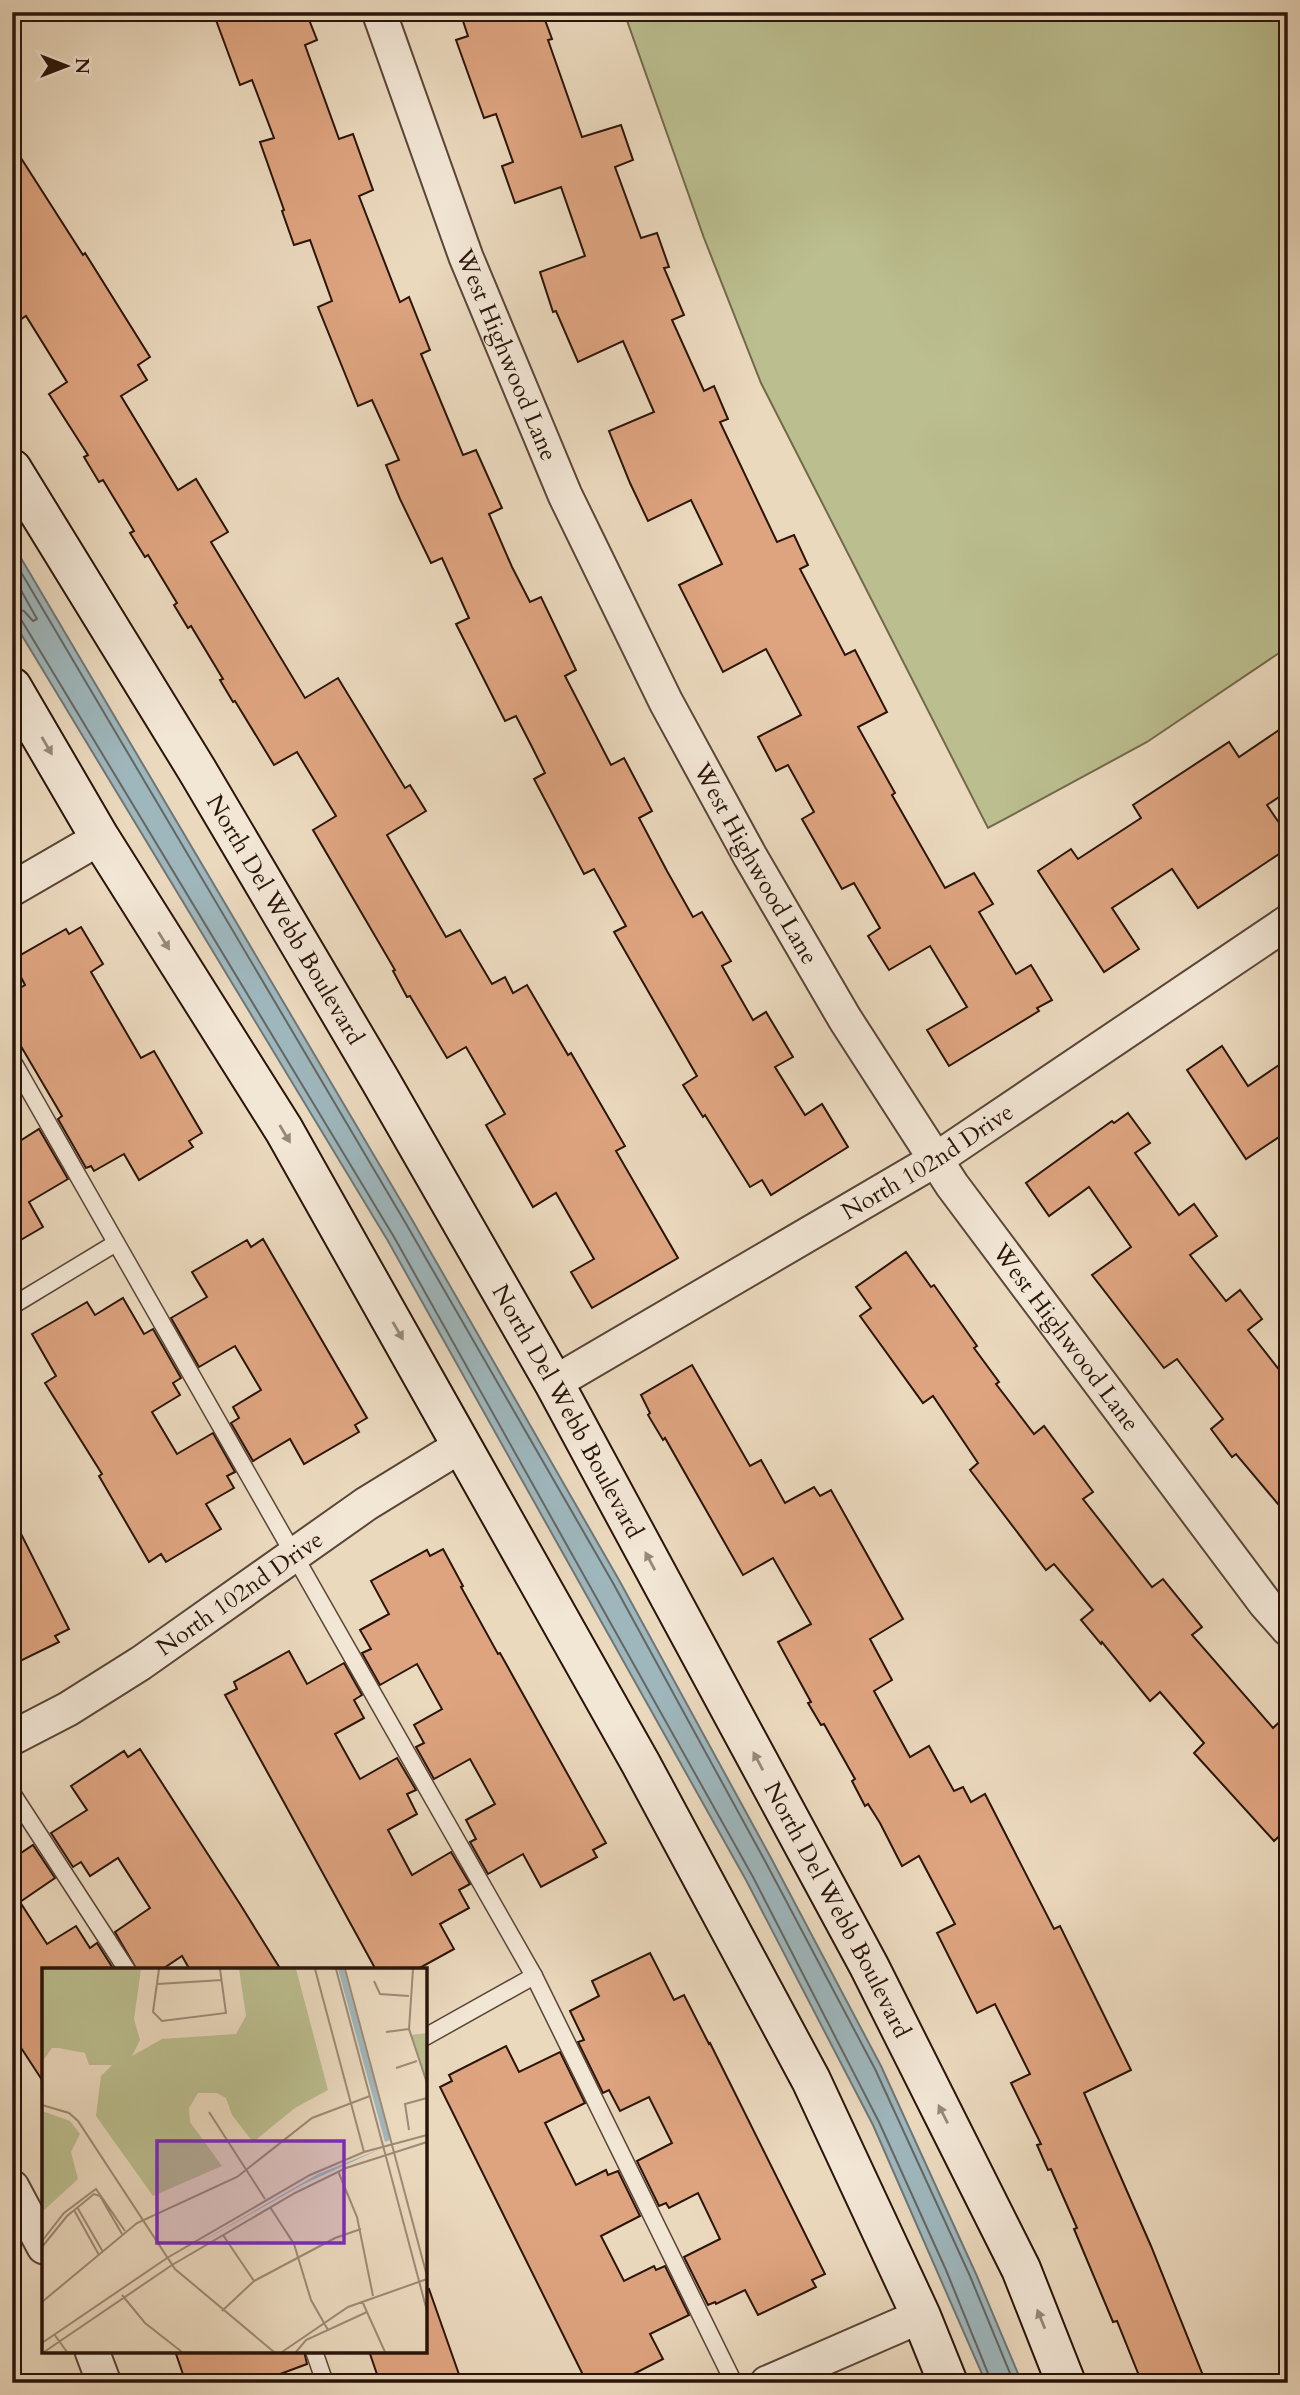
<svg xmlns="http://www.w3.org/2000/svg" width="1300" height="2395" viewBox="0 0 1300 2395" font-family="Cardo,serif">
  <style>
    .green { fill: #bbbe8f; stroke: #72694c; stroke-width: 2 }
    .water { fill: #9eb7bd; stroke: #707675; stroke-width: 2 }
    .lines { fill: none; stroke-linecap: round; stroke-linejoin: round }
    .shore { stroke: #646664; stroke-width: 2 }
    .building { fill: #dea480; stroke: #2a140a; stroke-width: 2 }
    .lane-casing { stroke: #5a4537; stroke-width: 19 }
    .street-casing { stroke: #5a4537; stroke-width: 37 }
    .secondary-casing { stroke: #2a140a; stroke-width: 42 }
    .lane { stroke: #f2e6d5; stroke-width: 16 }
    .street { stroke: #f2e6d5; stroke-width: 33 }
    .secondary { stroke: #f2e6d5; stroke-width: 38 }
    .oneway { fill: #98887a }
    .labels { text-anchor: middle; stroke-width: 5; stroke-linejoin: round; paint-order: stroke }
    .street-label { font-size: 24px; fill: #2a140a; stroke: #f2e6d5 }
    .inset-road { fill: none; stroke: #9e8a76; stroke-width: 2 }
    .view { fill: #7b2cbf; fill-opacity: 0.15; stroke: #7b2cbf; stroke-width: 3.5 }
    .inset-edge { fill: none; stroke: #2a140a; stroke-width: 3.5 }
  </style>
  <rect width="100%" height="100%" fill="#ebd9be"/>
  <filter id="stains"><feTurbulence type="fractalNoise" baseFrequency=".00286" numOctaves="4"/><feColorMatrix values="0 0 0 0 .2 0 0 0 0 .09 0 0 0 0 .02 0 0 0 .5 -.17"/></filter>
  <radialGradient id="worn" r=".72"><stop offset=".6" stop-color="#630" stop-opacity="0"/><stop offset="1" stop-color="#630" stop-opacity=".3"/></radialGradient>
  <!-- green -->
  <path class="green" d="M624 12H1288V647L1147 742 988 828 761 383 704 238Z"/>
  <!-- water -->
  <path class="water" d="M12 543 411 1218 619 1580 771 1858 881 2066 976 2274 1022 2383H986L873 2125 746 1880 388 1241 12 619Z"/>
  <g class="lines">
    <!-- shore -->
    <g class="shore">
      <path d="M12 557 405 1222 613 1583 765 1861 875 2069 970 2276 1014 2383"/>
      <path d="M12 574 37 619 33 621 24 611 12 608"/>
      <path d="M12 617 22 621 394 1237 753 1877 879 2122 946 2270 992 2383"/>
    </g>
  </g>
  <!-- building -->
  <g class="building">
    <path d="M213 12H306L317 40 305 45 339 139 353 134 373 190 359 196 381 253 400 302 409 297 430 350 421 354 463 455 476 450 502 508 489 514 512 567 530 602 541 597 576 670 565 676 611 765 624 758 652 811 639 818 667 871 693 917 702 912 731 961 722 966 753 1020 766 1012 793 1057 775 1067 805 1115 822 1104 848 1147 771 1195 762 1180 750 1187 705 1115 703 1117 683 1085 697 1076 614 932 626 926 594 869 584 874 534 779 545 773 531 745 516 716 505 721 456 624 469 618 442 558 431 563 400 499 386 465 399 460 372 400 358 406 318 307 332 301 310 240 294 245 282 211 284 210 260 142 274 138 252 80 240 85Z"/>
    <path d="M460 12H542L552 39 548 40 582 137 621 125 633 160 615 167 641 238 657 233 669 267 664 268 684 315 672 320 704 391 714 386 728 419 720 422 777 542 794 535 808 565 800 569 845 655 855 650 887 712 858 727 895 793 892 795 945 888 974 873 993 904 979 912 1016 974 1031 965 1052 1000 1037 1008 1039 1011 949 1066 927 1030 967 1007 930 946 889 970 868 936 880 928 854 883 842 889 802 819 814 812 788 765 776 771 758 737 801 715 766 649 723 672 679 585 722 564 691 500 648 521 630 483 609 431 654 412 623 341 578 362 556 311 553 312 540 272 585 256 561 187 515 203 502 166 513 162 496 114 484 118 456 40 468 36Z"/>
    <path d="M12 144 83 255 85 253 150 357 138 365 147 380 121 396 178 490 196 479 228 532 211 542 305 698 338 678 405 788 410 785 426 811 387 835 446 937 460 930 492 984 505 977 513 993 527 985 568 1055 571 1053 625 1146 616 1151 678 1258 592 1308 571 1272 594 1259 556 1193 533 1207 486 1125 505 1114 466 1047 447 1058 410 996 407 997 393 971 395 970 313 830 336 816 297 752 274 765 235 701 233 702 220 680 223 679 191 626 188 628 174 605 177 603 148 555 145 557 130 533 134 531 103 480 99 482 84 457 88 455 49 394 67 382 26 316 12 325Z"/>
    <path d="M1288 724V791L1267 805 1288 836V848L1198 908 1172 869 1112 908 1139 949 1104 972 1038 871 1071 849 1078 859 1141 818 1133 805 1229 742 1239 757Z"/>
    <path d="M81 927 103 964 91 972 141 1058 154 1051 202 1133 189 1141 193 1147 139 1180 124 1154 94 1171 91 1166 86 1168 58 1119 62 1116 12 1031V993L25 985 12 960 66 929 69 934Z"/>
    <path d="M1222 1046 1248 1086 1288 1059V1131L1246 1159 1187 1070Z"/>
    <path d="M1128 1113 1150 1143 1135 1153 1179 1215 1194 1204 1217 1236 1190 1255 1226 1301 1240 1290 1262 1319 1248 1330 1288 1381V1516L1236 1454 1232 1457 1211 1429 1223 1419 1177 1359 1164 1368 1092 1275 1131 1247 1089 1187 1049 1216 1026 1183 1112 1121 1114 1123Z"/>
    <path d="M39 1129 68 1179 29 1202 43 1227 12 1245V1146Z"/>
    <path d="M263 1239 367 1418 355 1425 359 1432 304 1464 290 1439 253 1461 231 1423 239 1418 233 1407 261 1390 235 1346 199 1367 171 1318 207 1297 192 1272 247 1240 251 1247Z"/>
    <path d="M906 1252 931 1287 934 1285 977 1346 974 1348 999 1382 996 1384 1034 1434 1044 1426 1093 1492 1083 1499 1152 1587 1163 1579 1202 1627 1192 1635 1273 1728 1288 1714V1828L1274 1841 1194 1753 1204 1743 1160 1692 1150 1701 1102 1642 1101 1644 1081 1620 1093 1610 1054 1564 1046 1570 970 1470 978 1463 933 1396 923 1403 860 1316 871 1308 856 1287Z"/>
    <path d="M123 1298 144 1334 153 1329 181 1378 173 1383 180 1395 152 1412 177 1454 213 1433 235 1472 227 1476 234 1488 206 1504 221 1529 166 1562 161 1554 149 1562 99 1476 102 1474 45 1383 56 1376 32 1334 87 1302 95 1315Z"/>
    <path d="M692 1365 750 1466 761 1460 785 1503 814 1487 820 1496 831 1490 903 1619 870 1639 892 1680 874 1691 910 1757 929 1746 954 1791 963 1787 971 1802 985 1794 1054 1929 1060 1926 1131 2070 1084 2093 1151 2246 1206 2383H1142L1117 2321 1113 2322 1074 2229 1077 2228 1051 2169 1048 2170 1037 2145 1041 2144 1011 2083 1030 2074 995 2004 977 2013 937 1933 955 1924 919 1856 902 1866 880 1823 868 1804 865 1806 852 1781 855 1779 824 1724 821 1725 808 1703 811 1702 778 1642 811 1624 773 1558 743 1575 665 1438 663 1440 648 1415 650 1413 641 1395Z"/>
    <path d="M12 1516 69 1629 55 1636 59 1642 12 1665Z"/>
    <path d="M443 1549 463 1586 461 1587 498 1654 500 1653 606 1843 593 1850 597 1857 541 1887 523 1854 488 1874 470 1842 476 1839 466 1820 495 1804 470 1759 434 1779 416 1747 424 1743 414 1725 442 1709 417 1664 380 1685 362 1653 371 1649 360 1630 389 1614 371 1581 427 1550 430 1556Z"/>
    <path d="M289 1651 307 1684 344 1663 362 1695 354 1700 364 1718 335 1734 360 1779 397 1758 416 1790 407 1794 417 1814 388 1830 412 1875 451 1852 470 1884 459 1890 469 1908 440 1924 454 1949 416 1970H376L225 1695 237 1689 234 1682Z"/>
    <path d="M140 1749 240 1904 281 1970H190L182 1956 161 1970H137L115 1932 150 1908 118 1858 90 1876 81 1862 73 1867 51 1833 87 1810 71 1786 124 1751 128 1757Z"/>
    <path d="M33 1845 55 1878 20 1902 47 1944 76 1926 90 1948 97 1943 114 1970H44V2083L12 2034V1859Z"/>
    <path d="M650 1953 674 2000 684 1995 709 2044 710 2043 825 2274 812 2280 816 2287 758 2315 745 2290 716 2304 715 2302 708 2305 684 2257 720 2239 698 2193 669 2208 666 2203 659 2206 637 2161 672 2143 649 2097 620 2111 609 2090 603 2093 578 2042 584 2040 570 2011 599 1996 592 1981Z"/>
    <path d="M506 2046 519 2072 560 2052 585 2103 545 2123 576 2185 606 2170 608 2175 618 2171 640 2216 601 2236 624 2281 654 2266 656 2270 665 2266 689 2315 650 2334 663 2359 616 2383H587L440 2087 452 2081 449 2075Z"/>
    <path d="M429 2289 462 2383H380L369 2351H425V2290Z"/>
    <path d="M175 2351H304L307 2364 256 2383H186Z"/>
  </g>
  <g class="lines">
    <defs>
      <g id="lane">
        <path d="M12 1060 534 1976 734 2383"/>
        <path d="M12 1306 116 1243"/>
        <path d="M12 1793 127 1970"/>
        <path d="M425 2037 534 1976"/>
        <path d="M314 2351 325 2383"/>
      </g>
      <g id="street">
        <path id="s1" d="M379 12 466 257 565 495 666 702 750 856 845 1019 952 1185 1265 1603 1288 1629"/>
        <path d="M12 889 100 838"/>
        <path id="s2" d="M554 1383 935 1160 1288 922"/>
        <path id="s3" d="M12 1738 68 1709 141 1663 366 1504 462 1445"/>
        <path d="M12 2187 44 2247"/>
        <path d="M92 2351 104 2383"/>
        <path d="M767 2383 921 2316"/>
      </g>
      <g id="secondary">
        <path id="s4" d="M12 469 197 770 380 1080 554 1383 869 1966 1021 2269 1066 2383"/>
        <path d="M12 687 100 838 284 1130 641 1764 811 2080 921 2316 948 2383"/>
      </g>
    </defs>
    <!-- lane casing -->
    <use href="#lane" class="lane-casing"/>
    <!-- street casing -->
    <use href="#street" class="street-casing"/>
    <!-- secondary casing -->
    <use href="#secondary" class="secondary-casing"/>
    <!-- lane -->
    <use href="#lane" class="lane"/>
    <!-- street -->
    <use href="#street" class="street"/>
    <!-- secondary -->
    <use href="#secondary" class="secondary"/>
  </g>
  <!-- one-way arrows -->
  <defs><path id="oneway-solid" d="M-6-.8H1V-3.2L6.5 0L1 3.2V.8H-6Z" transform="scale(1.75)"/></defs>
  <g class="oneway">
    <use href="#oneway-solid" transform="translate(47 746) rotate(60)"/>
    <use href="#oneway-solid" transform="translate(164 941) rotate(58)"/>
    <use href="#oneway-solid" transform="translate(285 1134) rotate(59)"/>
    <use href="#oneway-solid" transform="translate(398 1331) rotate(60)"/>
    <use href="#oneway-solid" transform="translate(650 1561) rotate(-118)"/>
    <use href="#oneway-solid" transform="translate(758 1761) rotate(-118)"/>
    <use href="#oneway-solid" transform="translate(943 2114) rotate(-117)"/>
    <use href="#oneway-solid" transform="translate(1041 2319) rotate(-112)"/>
  </g>
  <g class="labels">
    <!-- street labels -->
    <g class="street-label">
      <text dy="8" stroke="none"><textPath href="#s1" startOffset="366">West Highwood Lane</textPath></text>
      <text dy="8" stroke="none"><textPath href="#s1" startOffset="933">West Highwood Lane</textPath></text>
      <text dy="8" stroke="none"><textPath href="#s4" startOffset="527">North Del Webb Boulevard</textPath></text>
      <text dy="8" stroke="none"><textPath href="#s2" startOffset="434">North 102nd Drive</textPath></text>
      <text dy="8" stroke="none"><textPath href="#s1" startOffset="1500">West Highwood Lane</textPath></text>
      <text dy="8" stroke="none"><textPath href="#s4" startOffset="1094">North Del Webb Boulevard</textPath></text>
      <text dy="8" stroke="none"><textPath href="#s3" startOffset="270">North 102nd Drive</textPath></text>
      <text dy="8" stroke="none"><textPath href="#s4" startOffset="1661">North Del Webb Boulevard</textPath></text>
    </g>
  </g>
  <!-- overview -->
  <g transform="translate(42 1968)">
    <rect width="385" height="385" fill="#ebd9be"/>
    <path d="M0 1H99L92 51 98 72 90 88 120 71 194 66 204 48 197 1H254L286 122 253 140 211 174 190 147 184 130 175 125H156L147 140 148 154 180 198 111 228 54 148 59 108 70 97H47L43 85 17 80H10L0 94ZM385 65V115L369 67ZM0 143 28 153 38 166 29 184 36 211 0 244Z" fill="#bbbe8f"/>
    <path d="M296 1H302L348 172 343 174ZM338 181 262 216 131 290 276 206Z" fill="#9eb7bd"/>
    <path class="inset-road" d="M117 1 111 44 120 53 184 45 178 1M273 1 322 184M294 1 385 343M303 1 385 308M371 1 367 61 385 115M332 13 338 26 367 28M116 16 180 12M344 64 367 61M354 100 375 93M0 137 27 145 36 153 133 301 232 384M167 144 223 231M367 162 363 136 385 130M296 203 315 249 331 328M35 239 61 284M228 239 252 276 269 332 286 362M32 242 57 287M181 267 212 313M0 273 22 245 54 221 83 263M0 279 25 248 52 226 58 228 80 266M80 327 103 355 140 384M320 333 343 384M0 334 95 255 195 209 270 150 328 128M180 343 212 313 293 270 319 261M12 366 25 384M0 375 125 290 268 207 322 184 385 167M2 384 130 297 253 225 304 200 385 174M240 384 306 339 385 311M254 384 264 372 325 344"/>
    <path class="view" d="M115 173H302V275H115Z"/>
    <rect width="385" height="385" class="inset-edge"/>
  </g>
  <!-- margin -->
  <rect width="1300" height="2395" fill="none" stroke="#ebd9be" stroke-width="42"/>
  <rect x="14" y="14" width="1272" height="2367" fill="none" stroke="#2a140a" stroke-width="3.5"/>
  <rect x="21" y="21" width="1258" height="2353" fill="none" stroke="#2a140a" stroke-width="2"/>
  <!-- north arrow -->
  <g transform="translate(66 66) rotate(90)" stroke="#f2e6d5" stroke-width="5" paint-order="stroke">
  <path d="M0-5L12 26L0 18L-12 26Z" fill="#2a140a"/>
  <text y="-10" font-size="19" font-weight="bold" text-anchor="middle" fill="#2a140a">N</text>
  </g>
  <rect width="100%" height="100%" filter="url(#stains)"/>
  <rect width="100%" height="100%" fill="url(#worn)"/>
</svg>
